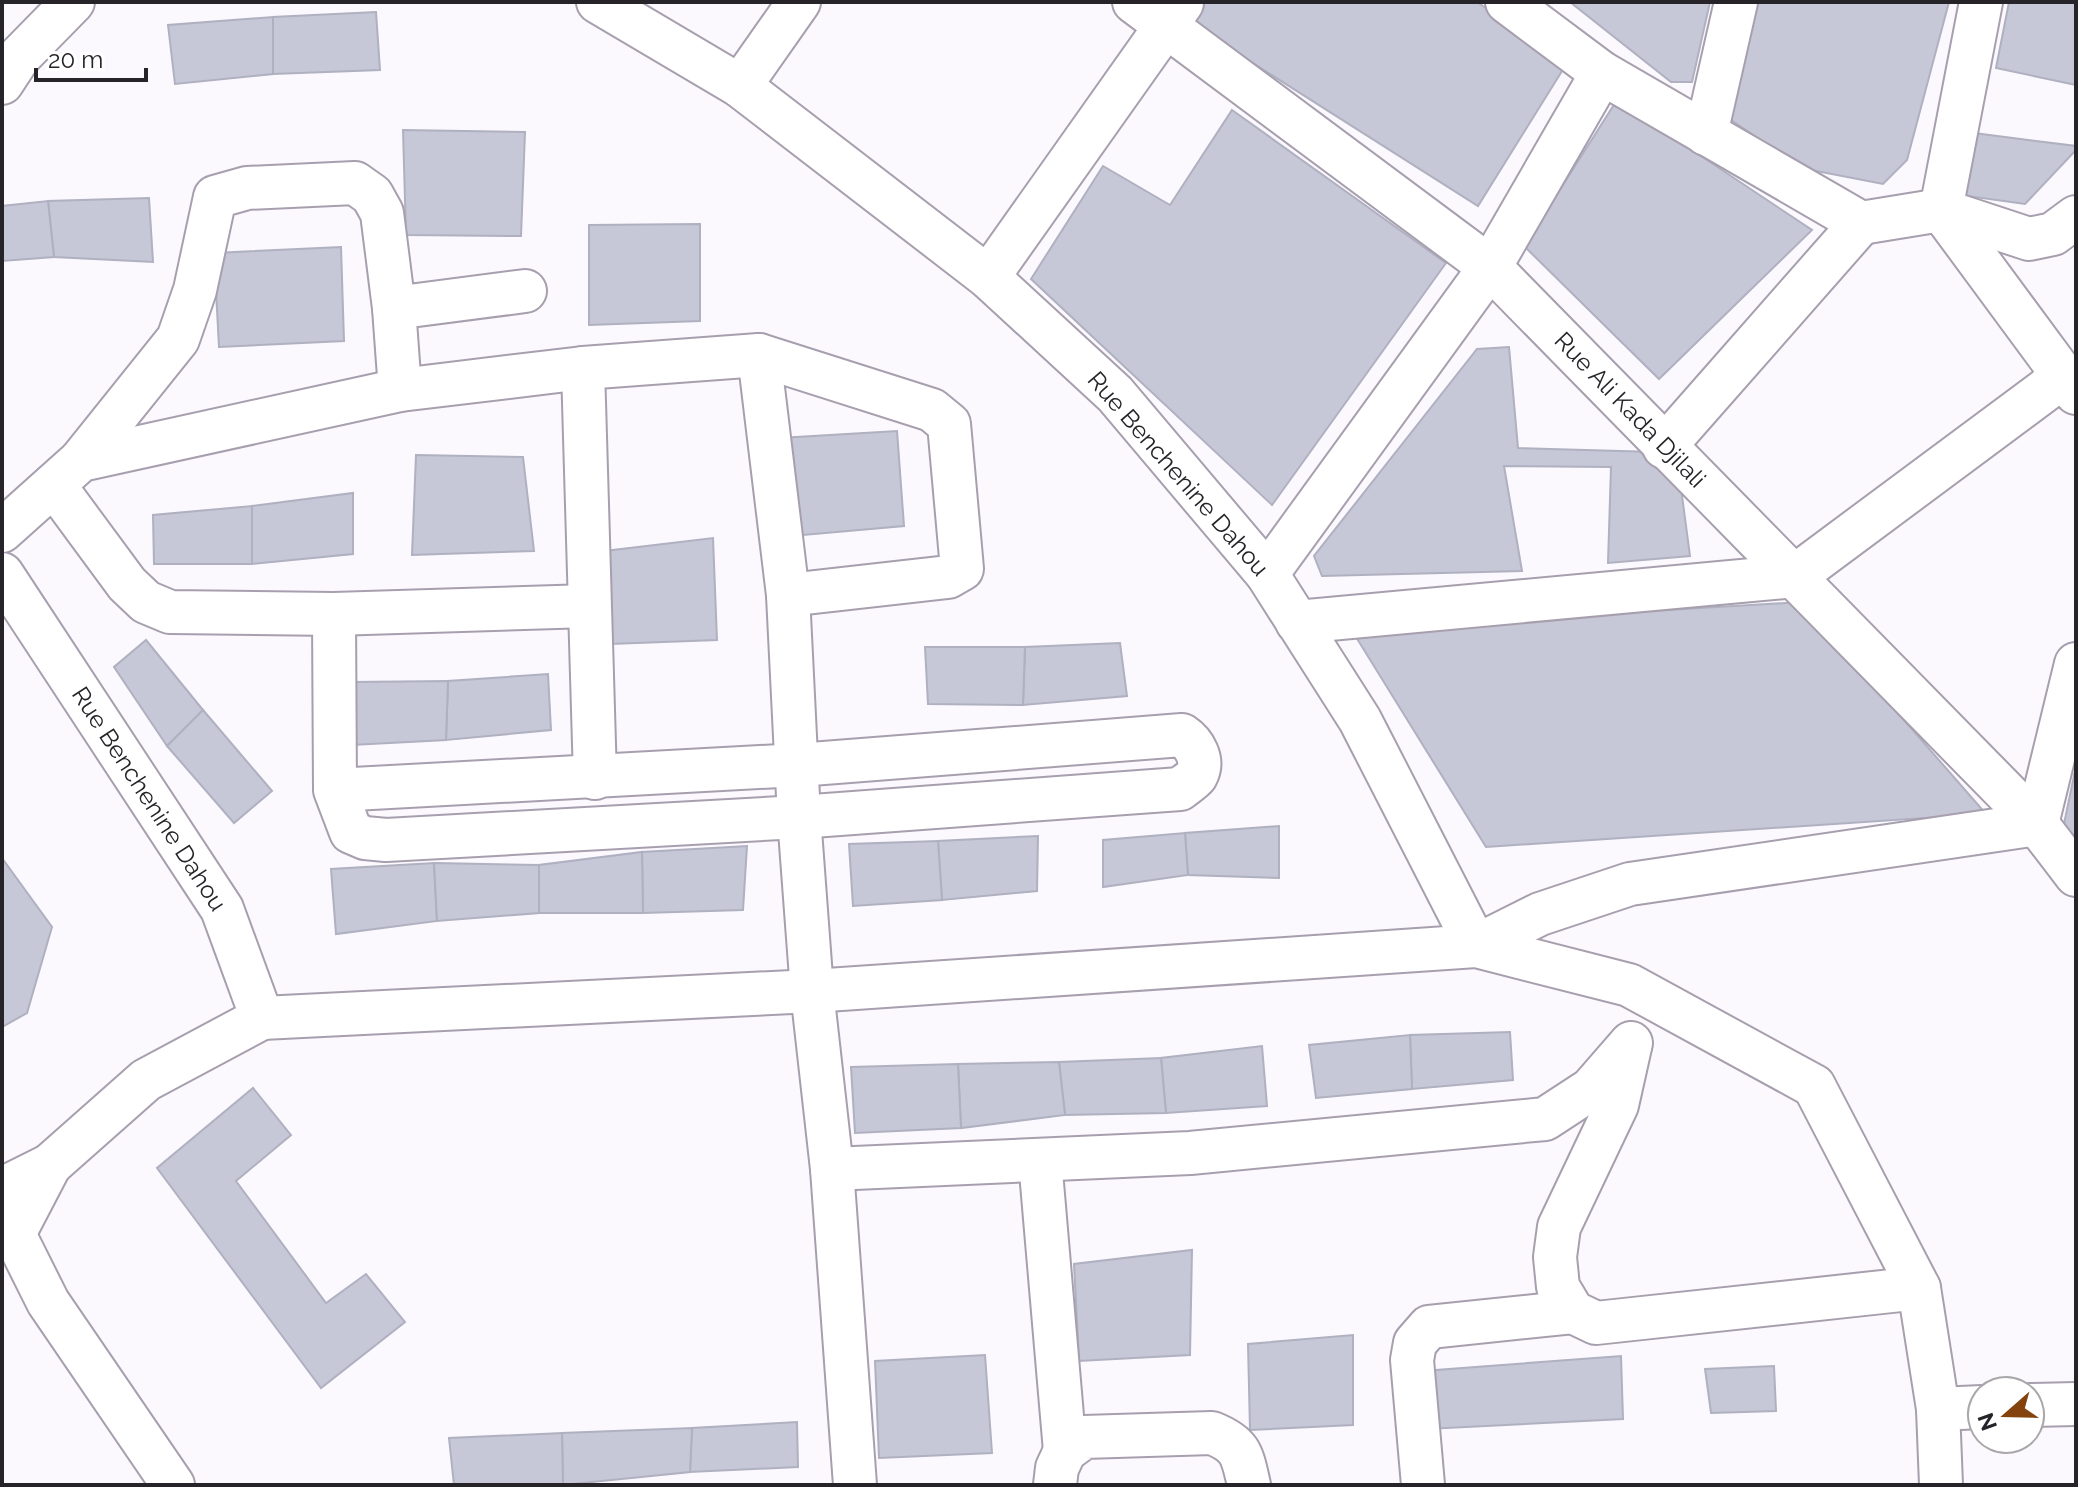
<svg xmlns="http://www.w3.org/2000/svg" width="2078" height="1487" viewBox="0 0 2078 1487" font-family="Raleway,sans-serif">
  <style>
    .building { fill: #c6c7d7; stroke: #afb0c0; stroke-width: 2 }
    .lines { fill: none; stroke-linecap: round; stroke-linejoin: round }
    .minor-casing { stroke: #a79fae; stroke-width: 46 }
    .minor { stroke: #fff; stroke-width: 42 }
    .labels { text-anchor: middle; stroke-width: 6; stroke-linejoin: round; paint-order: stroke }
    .street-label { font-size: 24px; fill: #272429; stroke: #fff }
  </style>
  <rect width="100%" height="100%" fill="#fbf8fe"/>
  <!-- building -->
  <g class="building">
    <path d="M1201 2H1477L1567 63 1478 206 1188 22Z"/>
    <path d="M1570 2H1710L1692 82H1671Z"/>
    <path d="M1752 2H1949L1907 160 1883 184 1801 168 1724 115Z"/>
    <path d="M2009 2H2076V85L1996 68Z"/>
    <path d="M376 12 380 70 273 74V17Z"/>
    <path d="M273 17V74L175 84 168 25Z"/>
    <path d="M1617 100 1812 230 1659 379 1524 246Z"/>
    <path d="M1232 110 1446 263 1272 505 1031 279 1103 166 1170 205Z"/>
    <path d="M403 130 525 132 521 236 406 235Z"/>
    <path d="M1974 133 2076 146V150L2025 204 1960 195Z"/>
    <path d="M149 198 153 262 54 257 48 201Z"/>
    <path d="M48 201 54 257 2 261V206Z"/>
    <path d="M700 224V321L589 325V225Z"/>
    <path d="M341 247 344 341 219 347 214 253Z"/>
    <path d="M1509 347 1518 448 1655 452 1681 488 1690 556 1608 563 1611 467 1504 466 1522 571 1322 576 1314 556 1477 349Z"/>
    <path d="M897 431 904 526 792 536 780 438Z"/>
    <path d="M416 455 523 457 534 551 412 555Z"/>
    <path d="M353 493V554L252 564V506Z"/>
    <path d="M252 506V564H154L153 515Z"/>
    <path d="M713 538 717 640 610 644 605 551Z"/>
    <path d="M1801 602 1986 814 1486 847 1351 629Z"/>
    <path d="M146 640 203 710 167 746 114 667Z"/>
    <path d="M1120 643 1127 696 1023 705 1025 647Z"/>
    <path d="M925 647H1025L1023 705 928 704Z"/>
    <path d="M548 674 551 730 446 740 448 681Z"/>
    <path d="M448 681 446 740 352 745V682Z"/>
    <path d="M203 710 272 791 234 823 167 746Z"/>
    <path d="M2076 766V839L2064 824Z"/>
    <path d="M1279 826V878L1188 875 1185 833Z"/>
    <path d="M1185 833 1188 875 1103 887V840Z"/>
    <path d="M1038 836 1037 891 942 900 938 841Z"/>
    <path d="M938 841 942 900 853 906 849 844Z"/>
    <path d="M747 846 743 910 643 913 642 852Z"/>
    <path d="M642 852 643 913H539V865Z"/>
    <path d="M2 858 52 927 27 1013 2 1027Z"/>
    <path d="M434 863 437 921 336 934 331 869Z"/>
    <path d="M434 863 539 865V913L437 921Z"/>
    <path d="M1510 1032 1513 1080 1412 1089 1410 1035Z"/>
    <path d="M1410 1035 1412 1089 1316 1098 1309 1045Z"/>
    <path d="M1262 1046 1267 1106 1166 1113 1161 1058Z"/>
    <path d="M1161 1058 1166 1113 1065 1115 1059 1062Z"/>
    <path d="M1059 1062 1065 1115 961 1128 958 1064Z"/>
    <path d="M958 1064 961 1128 855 1133 851 1067Z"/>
    <path d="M253 1088 291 1135 236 1181 326 1303 366 1274 405 1322 321 1388 157 1168Z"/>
    <path d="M1192 1250 1190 1355 1079 1361 1074 1264Z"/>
    <path d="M1353 1335V1425L1250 1430 1248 1344Z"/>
    <path d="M985 1355 992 1453 879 1458 875 1361Z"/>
    <path d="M1621 1356 1623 1419 1427 1429 1423 1371Z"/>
    <path d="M1774 1366 1776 1411 1711 1413 1705 1369Z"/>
    <path d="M797 1422 798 1467 690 1472 692 1428Z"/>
    <path d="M692 1428 690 1472 563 1485 562 1433Z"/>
    <path d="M562 1433 563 1485H454L449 1438Z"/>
  </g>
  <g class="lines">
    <defs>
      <g id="minor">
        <path d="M598 2 740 86 988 277 1115 394 1267 574 1360 720 1476 946 1540 914 1630 884 2037 824 2076 664"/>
        <path d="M1134 2 1490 267 2037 824 2076 875"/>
        <path d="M1507 2 1602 73 1861 223 1941 210 2029 239 2053 234 2076 217"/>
        <path d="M1981 2 1941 210 2076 393"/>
        <path d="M2 83 19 57 73 2"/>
        <path d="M740 86 799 2"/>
        <path d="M1706 134 1736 2"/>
        <path d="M988 277 1182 3"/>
        <path d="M394 308 525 291"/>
        <path d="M759 355 788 595 799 817 812 991 832 1169 855 1485"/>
        <path d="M583 368 595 778"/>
        <path d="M1664 447 1861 223"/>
        <path d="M81 460 178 339 195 290 215 197 247 188 355 183 372 195 382 213 394 308 400 390"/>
        <path d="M54 485 127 584 146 602 170 612 334 614 589 606"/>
        <path d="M2 531 81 460 400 390 583 368 759 355 932 410 949 424 962 569 948 577 788 595"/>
        <path d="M2 574 222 909 262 1018 146 1080 50 1165 2 1189"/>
        <path d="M1267 574 1490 267 1602 73"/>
        <path d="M334 614 335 790 351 832 365 838 386 840 799 817 1180 789C1185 785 1193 780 1196 776 1205 760 1194 743 1182 735L798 765 335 790"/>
        <path d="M1297 622 1795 576 2064 376"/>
        <path d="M262 1018 812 991 1476 946 1629 985 1814 1086 1919 1288 1938 1409 1941 1485"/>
        <path d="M1630 1047 1617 1105 1559 1227 1555 1257 1558 1287 1573 1312 1596 1323 1919 1288"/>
        <path d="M1040 1160 1065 1451"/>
        <path d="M50 1165 14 1234 48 1302 173 1485"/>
        <path d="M832 1169 1190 1153 1545 1119 1591 1089 1631 1043"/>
        <path d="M2030 1405 2076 1404"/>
        <path d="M1938 1409 1982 1407"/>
        <path d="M1055 1485 1057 1468 1065 1451 1084 1437 1212 1433C1242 1445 1242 1455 1249 1485"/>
        <path d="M1423 1485 1412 1360 1415 1343 1429 1327 1573 1312"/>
      </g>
    </defs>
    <!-- minor casing -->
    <use href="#minor" class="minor-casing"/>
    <!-- minor -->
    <use href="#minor" class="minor"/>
  </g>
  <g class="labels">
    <!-- street labels -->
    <g class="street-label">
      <text transform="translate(1630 410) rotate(46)" y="8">Rue Ali Kada Djilali</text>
      <text transform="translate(1178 474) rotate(49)" y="8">Rue Benchenine Dahou</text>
      <text transform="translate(149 799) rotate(57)" y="8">Rue Benchenine Dahou</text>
    </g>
  </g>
  <!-- border -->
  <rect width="2078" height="1487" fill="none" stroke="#272429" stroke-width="8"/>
  <!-- north arrow -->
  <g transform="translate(2006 1415) rotate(250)"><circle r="38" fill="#ffffff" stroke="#a9a7a9" stroke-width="2"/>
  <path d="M0-6L14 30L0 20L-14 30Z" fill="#84430d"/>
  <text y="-12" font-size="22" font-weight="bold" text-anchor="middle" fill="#272429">N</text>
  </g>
  <!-- scale -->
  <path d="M36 68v12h110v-12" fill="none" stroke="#272429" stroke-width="4"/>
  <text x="48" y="68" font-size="24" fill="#272429" stroke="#ffffff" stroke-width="6" paint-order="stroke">20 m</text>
</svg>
